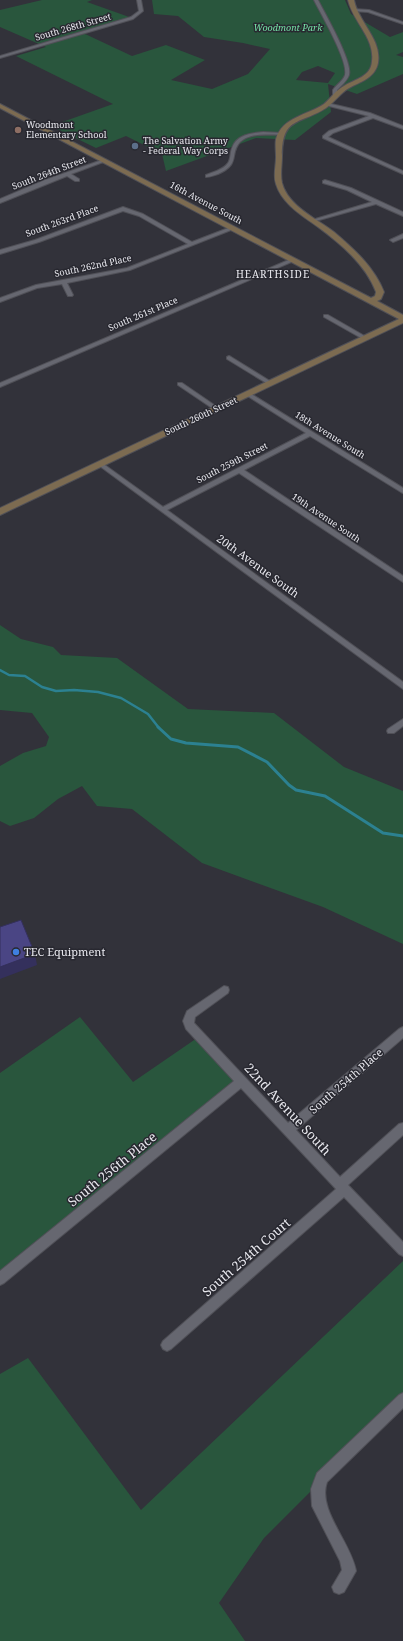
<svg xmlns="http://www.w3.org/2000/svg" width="403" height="1641" viewBox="0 0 403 1641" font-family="'Noto Serif',serif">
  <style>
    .green { fill: #29563d; fill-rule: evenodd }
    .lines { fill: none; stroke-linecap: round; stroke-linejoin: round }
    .stream-far1 { stroke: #2c8191; stroke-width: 2.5 }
    .stream { stroke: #2c8191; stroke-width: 3 }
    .street-casing { stroke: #505057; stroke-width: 2 }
    .secondary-casing { stroke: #505057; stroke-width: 2 }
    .street { fill: #666770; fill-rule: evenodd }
    .secondary { fill: #7c6b51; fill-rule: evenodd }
    .shaded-wall { fill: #34305c }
    .building { fill: #4a4584; stroke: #34305c }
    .education-dot { fill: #8d6e63; stroke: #282830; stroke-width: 1.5 }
    .service-dot { fill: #5c6f8a; stroke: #282830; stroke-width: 1.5 }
    .shop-dot { fill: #3f7fe0; stroke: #282830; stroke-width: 1.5 }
    .labels { text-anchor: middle; stroke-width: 3; stroke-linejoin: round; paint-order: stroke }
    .far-street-label { font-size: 9px; fill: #e8e8ee; stroke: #282830 }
    .far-park-label { font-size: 9px; font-style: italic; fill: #75e3a7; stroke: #282830 }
    .far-poi-label { font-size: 9px; fill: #e8e8ee; stroke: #282830; text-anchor: start }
    .far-neighbourhood-label { font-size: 10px; letter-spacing: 1px; fill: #e8e8ee; stroke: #282830 }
    .street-label { font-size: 11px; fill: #e8e8ee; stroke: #282830 }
    .poi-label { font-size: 11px; fill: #e8e8ee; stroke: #282830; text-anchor: start }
    .near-street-label { font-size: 13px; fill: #e8e8ee; stroke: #282830 }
  </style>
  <rect width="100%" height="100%" fill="#32323a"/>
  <!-- green -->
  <g class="green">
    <path d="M42 0H92L87 2 132 18 83 33 132 56 166 45 205 60 171 80 212 89 248 74 270 49 243 43 204 37 178 16 154 14 152 0H345L351 14 390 37 403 32V52L396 55 403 57V74L357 94 328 84 331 112 295 140 256 138 166 171 162 154 126 136 96 148 51 126 113 104 16 56 46 47 0 27V10ZM318 66 335 73 328 83 296 80 302 72Z"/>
    <path d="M0 625 21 639 53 647 61 655 117 658 188 709 274 713 344 767 403 791V944L323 907 202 863 132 809 97 806 82 786 58 799 34 818 10 826 0 821V766L23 753 46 746 49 737 32 713 0 710Z"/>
    <path d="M80 1017 133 1082 200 1036 242 1081 0 1279V1073Z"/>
    <path d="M403 1261V1399L264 1538 219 1603 245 1641H0V1374L28 1358 141 1510Z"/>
  </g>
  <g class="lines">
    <!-- stream-far1 -->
    <path class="stream-far1" d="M0 670 9 675 25 676 42 687 56 691 74 690 98 692 121 698 148 714 159 728"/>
    <!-- stream -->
    <path class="stream" d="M158 727 171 739 186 743 238 747 267 762 289 785 296 790 325 796 383 833 403 836"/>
    <defs>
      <g id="street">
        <path d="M137 0H141L143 11 133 19 0 58V56L131 17 139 11Z"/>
        <path d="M314 0H318C325 14 353 62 349 75 347 81 341 86 337 90V95L335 96 333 95V90C336 85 343 81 345 75 349 62 321 14 314 0Z"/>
        <path d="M354 9 369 10 403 22V24L368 12 353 11Z"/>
        <path d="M327 103 370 113 403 126V129L373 118 333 133 328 137 403 171V174L323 138V136L329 131 369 116 325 105Z"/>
        <path d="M263 132 282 133 284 134 282 135C269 135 250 132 240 142 229 154 241 164 218 174 214 175 210 177 206 177V175C213 172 223 170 228 163 231 159 230 153 232 148 236 135 251 133 263 132Z"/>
        <path d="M102 160 106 161 71 174 79 179V181H75L67 176 0 203V199L45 180Z"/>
        <path d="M325 180 351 188 403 212V216L376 204 312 222V220L372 202 347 190 323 183V181Z"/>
        <path d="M123 207 143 214 192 242 231 227 236 228 130 270 67 283 73 295 72 296H68L62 284 37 288 0 302V298L36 285 127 268 188 244 139 216 123 211 39 242 0 254V250L35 240Z"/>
        <path d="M403 234V238L393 242 390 240Z"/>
        <path d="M291 259 296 260 0 387V383Z"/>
        <path d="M324 315H328L368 338 363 339 324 317Z"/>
        <path d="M229 356 231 357 273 383 268 384 227 359V357Z"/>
        <path d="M178 383H182L220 409 215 410 178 385Z"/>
        <path d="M248 392 403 488V493L401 492 310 436 244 470 403 576V582L239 473 167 510 403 682V689L97 464 98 463H102L163 507 306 433 246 395 245 394Z"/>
        <path d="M403 719V726L394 733H388L387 731 388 729Z"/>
        <path d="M224 986 228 987 229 990 228 993 195 1017 194 1023 288 1123 399 1029 403 1027V1038L296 1130 340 1177 399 1124 403 1123V1135L348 1185 403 1242V1256L399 1254 344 1197 171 1349 167 1351 163 1349 161 1345 163 1341 336 1189 241 1088 4 1283 0 1285V1271L234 1081 186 1029 183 1021 187 1011Z"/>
        <path d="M403 1393V1408L327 1482C317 1510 351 1542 356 1571L344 1592 339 1594 334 1592 332 1587 342 1570 340 1561 312 1506 311 1489 317 1473 399 1395Z"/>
      </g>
      <path id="secondary" d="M348 0H354C358 22 382 39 378 63 375 78 360 82 349 88 340 93 335 102 326 108 300 125 282 116 282 156 282 165 280 174 282 183 288 206 317 219 334 232 354 249 374 267 384 292L381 299 377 301 403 315V323L0 515V508L399 319 0 108V104L371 298 375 296 376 292C366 265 341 244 318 227 303 216 282 204 276 184 273 176 276 166 276 157 276 151 275 145 276 139 282 117 308 115 324 104 331 98 336 90 344 86 355 79 371 77 372 61 375 38 353 22 348 0Z"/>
    </defs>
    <!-- street casing -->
    <use href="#street" class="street-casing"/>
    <!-- secondary casing -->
    <use href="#secondary" class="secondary-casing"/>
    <!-- street -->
    <use href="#street" class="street"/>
    <!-- secondary -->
    <use href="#secondary" class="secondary"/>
  </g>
  <!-- shaded-wall -->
  <path class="shaded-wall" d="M35 954 37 965 0 979V967Z"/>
  <!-- building -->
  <path class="building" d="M21 920 35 954 0 967V927Z"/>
  <!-- markers -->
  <circle class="education-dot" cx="18" cy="130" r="4"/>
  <circle class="service-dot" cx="135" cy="146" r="4"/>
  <circle class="shop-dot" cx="16" cy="952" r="4"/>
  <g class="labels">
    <!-- far-street labels -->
    <g class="far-street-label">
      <text transform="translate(73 27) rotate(-16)" y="3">South 268th Street</text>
      <text transform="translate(49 173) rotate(-21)" y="3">South 264th Street</text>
      <text transform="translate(206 203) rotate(28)" y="3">16th Avenue South</text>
      <text transform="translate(62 221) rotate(-20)" y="3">South 263rd Place</text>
      <text transform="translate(93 266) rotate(-12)" y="3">South 262nd Place</text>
      <text transform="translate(143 314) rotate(-23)" y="3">South 261st Place</text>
      <text transform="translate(201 416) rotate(-25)" y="3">South 260th Street</text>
      <text transform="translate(330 435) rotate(32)" y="3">18th Avenue South</text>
      <text transform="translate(232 463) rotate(-27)" y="3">South 259th Street</text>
      <text transform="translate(326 518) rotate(34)" y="3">19th Avenue South</text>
    </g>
    <!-- far-park labels -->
    <g class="far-park-label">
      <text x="288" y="31">Woodmont Park</text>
    </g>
    <!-- far-poi labels -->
    <g class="far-poi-label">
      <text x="26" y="128">Woodmont<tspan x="26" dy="10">Elementary School</tspan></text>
      <text x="143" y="144">The Salvation Army<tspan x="143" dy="10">- Federal Way Corps</tspan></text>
    </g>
    <!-- far-neighbourhood labels -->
    <g class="far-neighbourhood-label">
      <text x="273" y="278">HEARTHSIDE</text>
    </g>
    <!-- street labels -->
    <g class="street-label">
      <text transform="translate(258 566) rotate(36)" y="4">20th Avenue South</text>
      <text transform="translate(346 1081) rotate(-41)" y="4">South 254th Place</text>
    </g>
    <!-- poi labels -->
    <g class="poi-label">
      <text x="24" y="956">TEC Equipment</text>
    </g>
    <!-- near-street labels -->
    <g class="near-street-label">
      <text transform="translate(288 1109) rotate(47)" y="5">22nd Avenue South</text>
      <text transform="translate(112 1169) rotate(-39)" y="5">South 256th Place</text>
      <text transform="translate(246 1257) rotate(-41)" y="5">South 254th Court</text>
    </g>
  </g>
</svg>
